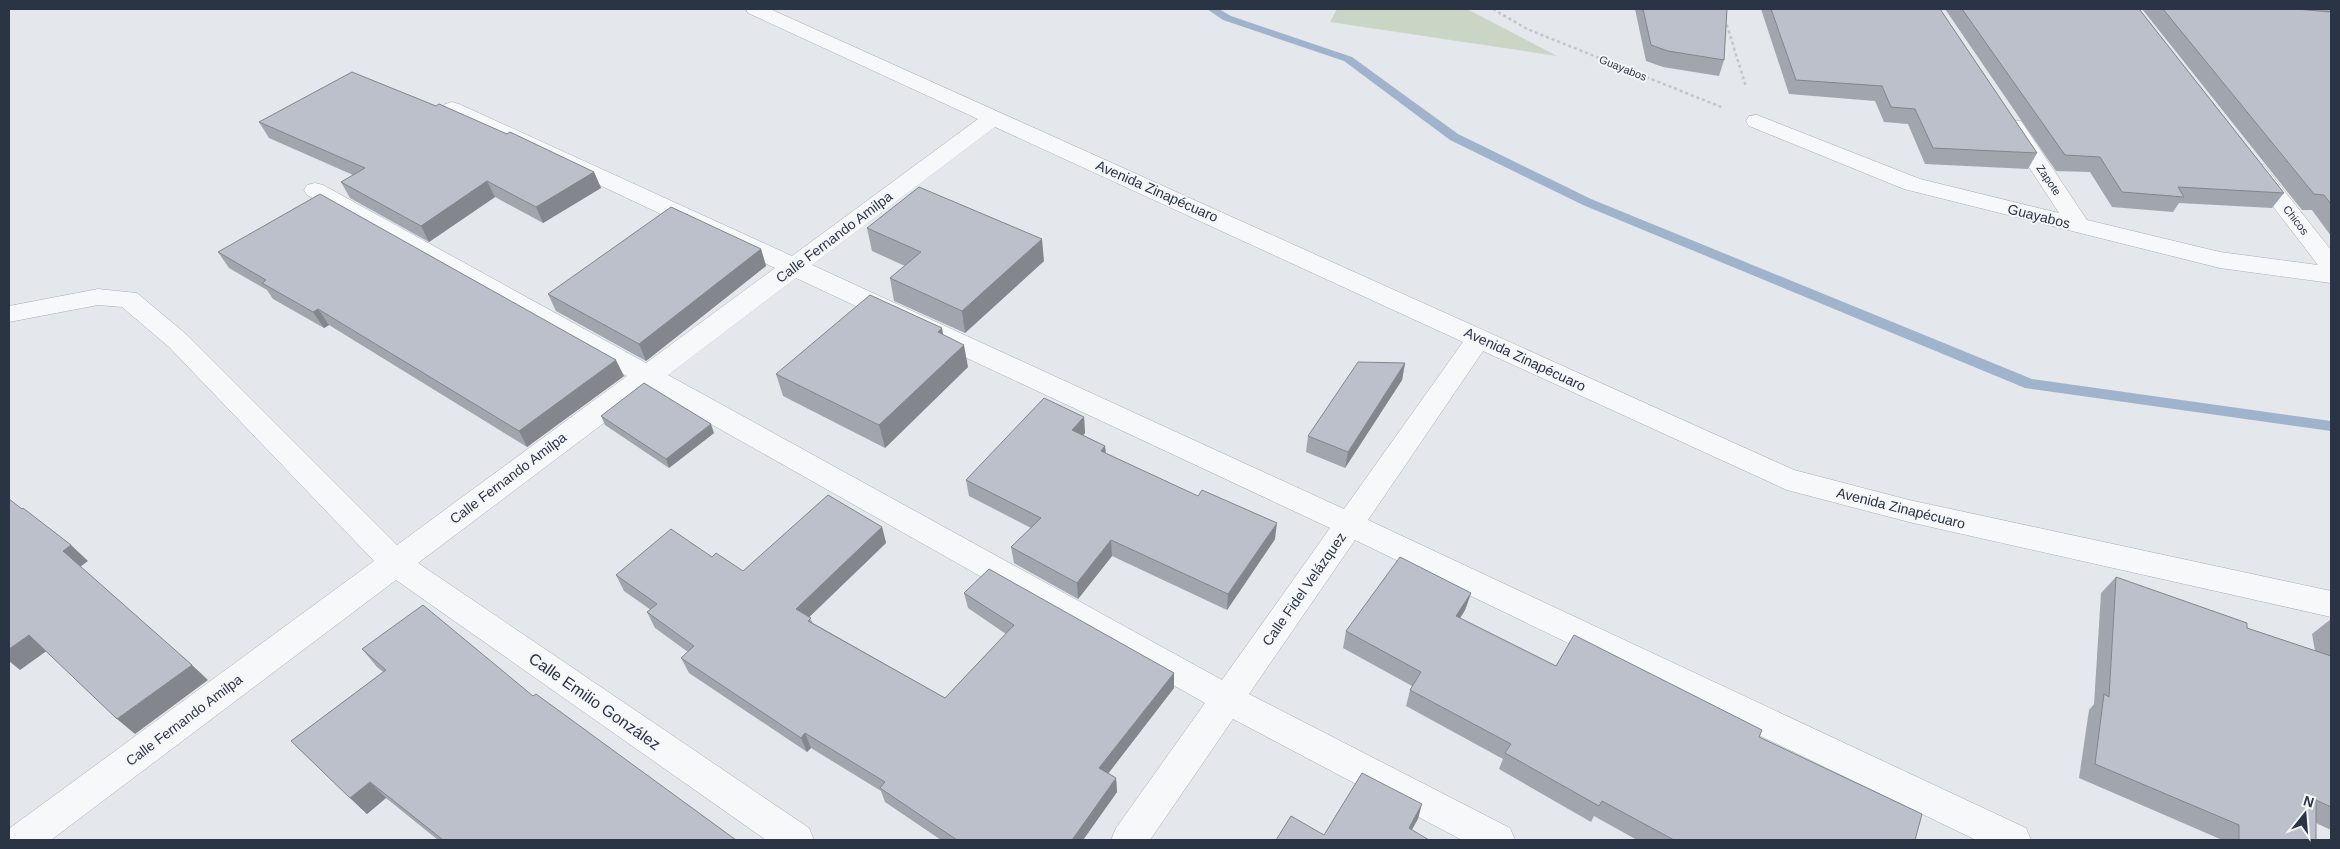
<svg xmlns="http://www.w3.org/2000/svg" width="2340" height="849" viewBox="0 0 2340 849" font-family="Helvetica,sans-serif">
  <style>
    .green { fill: #c9d6c5 }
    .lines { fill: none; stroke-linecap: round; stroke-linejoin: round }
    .stream { fill: #9fb4cc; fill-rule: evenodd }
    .minor-casing { stroke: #a9aeb7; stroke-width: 1 }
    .path { stroke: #c2c5cb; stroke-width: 2.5; stroke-dasharray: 3 3; stroke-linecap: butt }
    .minor { fill: #f7f8fa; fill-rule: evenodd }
    .wall { fill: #a1a5ae }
    .shaded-wall { fill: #83868d }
    .building { fill: #bbc0ca; stroke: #83868d }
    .labels { text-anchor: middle; stroke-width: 4; stroke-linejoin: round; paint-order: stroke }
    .far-street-label { font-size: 11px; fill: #2b3445; stroke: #f4f6f9 }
    .street-label { font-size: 14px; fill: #2b3445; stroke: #f4f6f9 }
    .near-street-label { font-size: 16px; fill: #2b3445; stroke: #f4f6f9 }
  </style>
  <rect width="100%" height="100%" fill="#e4e7ec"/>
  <!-- green -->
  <path class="green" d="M1337 9H1467L1557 56 1330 22Z"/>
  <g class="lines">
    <!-- stream -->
    <path class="stream" d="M1207 9H1219L1231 16 1352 57 1458 134 1591 199 2032 379 2331 421V431L2025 388 1583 205 1450 140 1344 61 1223 20Z"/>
    <defs>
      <g id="minor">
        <path d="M746 9H770L1794 470 1909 500 2331 591V617L1909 522 1787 490 1483 351 1368 520 2026 828 2031 840H1976L1355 540 1249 694 1510 828 1515 840H1462L1233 719 1150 840H1111L1116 828 1205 703 649 389 418 563 809 828 814 840H766L396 580 51 840H9L10 828 374 561 169 347 122 307 98 305 9 322V306L98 289 137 293 187 335 397 545 627 376 307 195 304 190 307 185 315 183 323 185 646 363 775 268 445 112 441 108 445 104 452 102 459 104 792 256 978 119 748 13ZM995 127 1463 342 1344 509 812 265ZM796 278 1330 528 1222 680 668 375Z"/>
        <path d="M2315 9H2331V23L2324 21Z"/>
        <path d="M1757 115 1920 179 2059 213 2002 126 2005 121 2013 120 2021 121 2087 220 2220 252 2318 265 2245 170 2248 165 2256 163 2264 165 2331 250V283L2220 268 1904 189 1749 126 1746 121 1749 116Z"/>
      </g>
    </defs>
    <!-- minor casing -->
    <use href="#minor" class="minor-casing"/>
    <!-- path -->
    <g class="path">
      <path d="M1493 9 1527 29 1721 107"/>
      <path d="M1725 19 1746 87"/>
    </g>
    <!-- minor -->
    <use href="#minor" class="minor"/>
  </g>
  <!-- wall -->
  <g class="wall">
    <path d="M1635 9H1727L1724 60 1719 76 1663 67 1646 61Z"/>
    <path d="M1761 9H1940L2037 153 2028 169 1925 164 1908 124 1884 122 1875 101 1789 94Z"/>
    <path d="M1945 9H2139L2284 193 2272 208 2179 203 2173 212 2112 207 2090 172 2056 171Z"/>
    <path d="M2142 9H2331V236L2312 210H2302Z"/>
    <path d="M259 122 594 172 601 188 543 223 495 197 429 242 350 198 341 182 353 175 269 138Z"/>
    <path d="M867 228 1044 261 965 333 894 301 890 278 905 266 872 251Z"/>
    <path d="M761 249 766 266 646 361 556 311 548 294Z"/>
    <path d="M218 252 624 376 527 447 329 325 324 328 273 299 267 290 229 268Z"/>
    <path d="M944 335 968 367 885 448 783 396 776 374Z"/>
    <path d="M1405 363 1402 380 1345 468 1306 452 1308 436Z"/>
    <path d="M601 416 714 433 669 468 605 425Z"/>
    <path d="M1084 417 1085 433 1083 435 1105 446 1106 453 1275 539 1227 610 1112 556 1078 599 1014 563 1011 547 1031 528 969 496 966 480Z"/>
    <path d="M882 527 886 543 809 617 813 623 945 698 1006 634 968 608 964 593 1174 673V688L1108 773 1116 778 1117 792 1083 840H941L885 802 881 791 811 748 807 752 689 673 681 658 688 652 655 628 647 612 651 610 624 591 616 575 712 557 743 571Z"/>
    <path d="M2116 577 2247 628 2315 651 2312 634 2331 619V830L2316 823V840H2220V839L2079 778 2089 710 2094 704 2101 593Z"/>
    <path d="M1471 593 1465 610 1460 618 1556 666 1759 737 1915 840H1637L1594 816 1591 822 1499 769 1503 759 1406 706 1410 690 1412 686 1343 648 1346 631Z"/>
    <path d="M362 649 533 696 736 840H438L386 798 367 814 291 741 383 672 377 667Z"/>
  </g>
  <!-- shaded-wall -->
  <g class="shaded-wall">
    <path d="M594 172 601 188 543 223 536 207Z"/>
    <path d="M487 181 495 197 429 242 421 226Z"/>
    <path d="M1042 239 1044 261 965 333 962 311Z"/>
    <path d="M761 249 766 266 646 361 639 344Z"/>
    <path d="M318 309 329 325 324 328 313 312Z"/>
    <path d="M942 328 946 351 938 332Z"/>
    <path d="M964 345 968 367 885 448 879 425Z"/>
    <path d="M616 360 624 376 527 447 519 431Z"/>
    <path d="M1405 363 1402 380 1345 468 1348 452Z"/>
    <path d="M1084 417 1085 433 1073 446 1072 430Z"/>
    <path d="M711 424 714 433 669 468 666 459Z"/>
    <path d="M1105 446 1106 462 1101 451Z"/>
    <path d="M1277 523 1275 539 1227 610 1228 594Z"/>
    <path d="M882 527 886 543 802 624 796 609Z"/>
    <path d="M1111 540 1112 556 1078 599 1077 583Z"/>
    <path d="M71 545 88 561 80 567 63 551Z"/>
    <path d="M1471 593 1465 610 1451 633 1456 616Z"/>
    <path d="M29 635 48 650 20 670 9 661V649Z"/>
    <path d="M192 665 208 680 135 734 117 719Z"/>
    <path d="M1174 673V688L1101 783 1099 768Z"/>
    <path d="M805 733 811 748 807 752 801 738Z"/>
    <path d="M1116 778 1117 792 1083 840H1072Z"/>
    <path d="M370 782 386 798 367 814 350 798Z"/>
    <path d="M1422 804 1418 819 1406 840 1409 828Z"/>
  </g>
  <!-- building -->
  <g class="building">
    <path d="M1643 9H1727L1724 60 1668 51 1651 45Z"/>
    <path d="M1771 9H1940L2037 153 1933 148 1915 109 1891 107 1882 86 1796 80Z"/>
    <path d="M1962 9H2139L2284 193 2178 187 2184 197 2122 192 2100 157 2065 155Z"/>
    <path d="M2163 9H2296L2331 12V204L2324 195 2314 194Z"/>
    <path d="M352 72 436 106 439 104 507 134 510 132 594 172 536 207 487 181 421 226 341 182 365 168 259 122Z"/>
    <path d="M919 187 1042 239 962 311 890 278 921 252 867 228Z"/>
    <path d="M320 194 616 360 519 431 318 309 313 312 262 283 266 280 218 252Z"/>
    <path d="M671 207 761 249 639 344 548 294Z"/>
    <path d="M870 295 942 328 938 332 964 345 879 425 776 374Z"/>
    <path d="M1358 362 1405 363 1348 452 1308 436Z"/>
    <path d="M644 383 711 424 666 459 601 416Z"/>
    <path d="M1044 398 1084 417 1072 430 1105 446 1101 451 1198 496 1202 490 1277 523 1228 594 1111 540 1077 583 1011 547 1041 518 966 480Z"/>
    <path d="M828 495 882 527 796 609 811 618 808 621 945 698 1014 625 964 593 989 569 1174 673 1099 768 1116 778 1072 840H957L880 788 885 782 805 733 801 738 681 658 694 646 647 612 657 604 616 575 671 529 712 557 716 553 743 571Z"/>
    <path d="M9 499 22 509 23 508 71 545 63 551 192 665 117 719 29 635 9 649Z"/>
    <path d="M1400 557 1471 593 1456 616 1556 666 1574 635 1762 730 1759 737 1922 814 1915 840H1674L1602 801 1599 806 1505 753 1511 744 1410 690 1421 672 1346 631Z"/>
    <path d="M2116 577 2247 623V628L2331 656V807L2316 800V840H2239V825L2095 764 2104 694 2109 697Z"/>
    <path d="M423 605 533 696 536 694 736 840H443L370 782 350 798 291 741 386 670 362 649Z"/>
    <path d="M1362 773 1422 804 1409 828 1429 840H1276L1291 816 1324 835Z"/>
  </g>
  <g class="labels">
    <!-- far-street labels -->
    <g class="far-street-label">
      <text transform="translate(1623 68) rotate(22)" y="4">Guayabos</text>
      <text transform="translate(2049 180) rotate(56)" y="4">Zapote</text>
      <text transform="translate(2296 220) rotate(52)" y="4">Chicos</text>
    </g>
    <!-- street labels -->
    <g class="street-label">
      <text transform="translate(1157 191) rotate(24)" y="5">Avenida Zinapécuaro</text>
      <text transform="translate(2039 216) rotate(14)" y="5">Guayabos</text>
      <text transform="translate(834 237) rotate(-37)" y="5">Calle Fernando Amilpa</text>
      <text transform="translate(1525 359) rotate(25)" y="5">Avenida Zinapécuaro</text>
      <text transform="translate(508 478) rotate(-37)" y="5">Calle Fernando Amilpa</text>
      <text transform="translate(1901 508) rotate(14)" y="5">Avenida Zinapécuaro</text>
      <text transform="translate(1304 589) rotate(-55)" y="5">Calle Fidel Velázquez</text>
      <text transform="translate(184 720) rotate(-37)" y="5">Calle Fernando Amilpa</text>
    </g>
    <!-- near-street labels -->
    <g class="near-street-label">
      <text transform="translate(595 701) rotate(35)" y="6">Calle Emilio González</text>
    </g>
  </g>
  <!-- border -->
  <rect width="2340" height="849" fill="none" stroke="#2b3445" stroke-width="20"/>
  <!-- north arrow -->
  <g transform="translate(2305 814) rotate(17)" stroke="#f4f6f9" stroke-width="4" paint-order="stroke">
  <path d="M0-4L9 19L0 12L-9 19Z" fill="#2b3445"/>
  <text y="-8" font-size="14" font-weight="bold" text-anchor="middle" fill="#2b3445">N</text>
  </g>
</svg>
